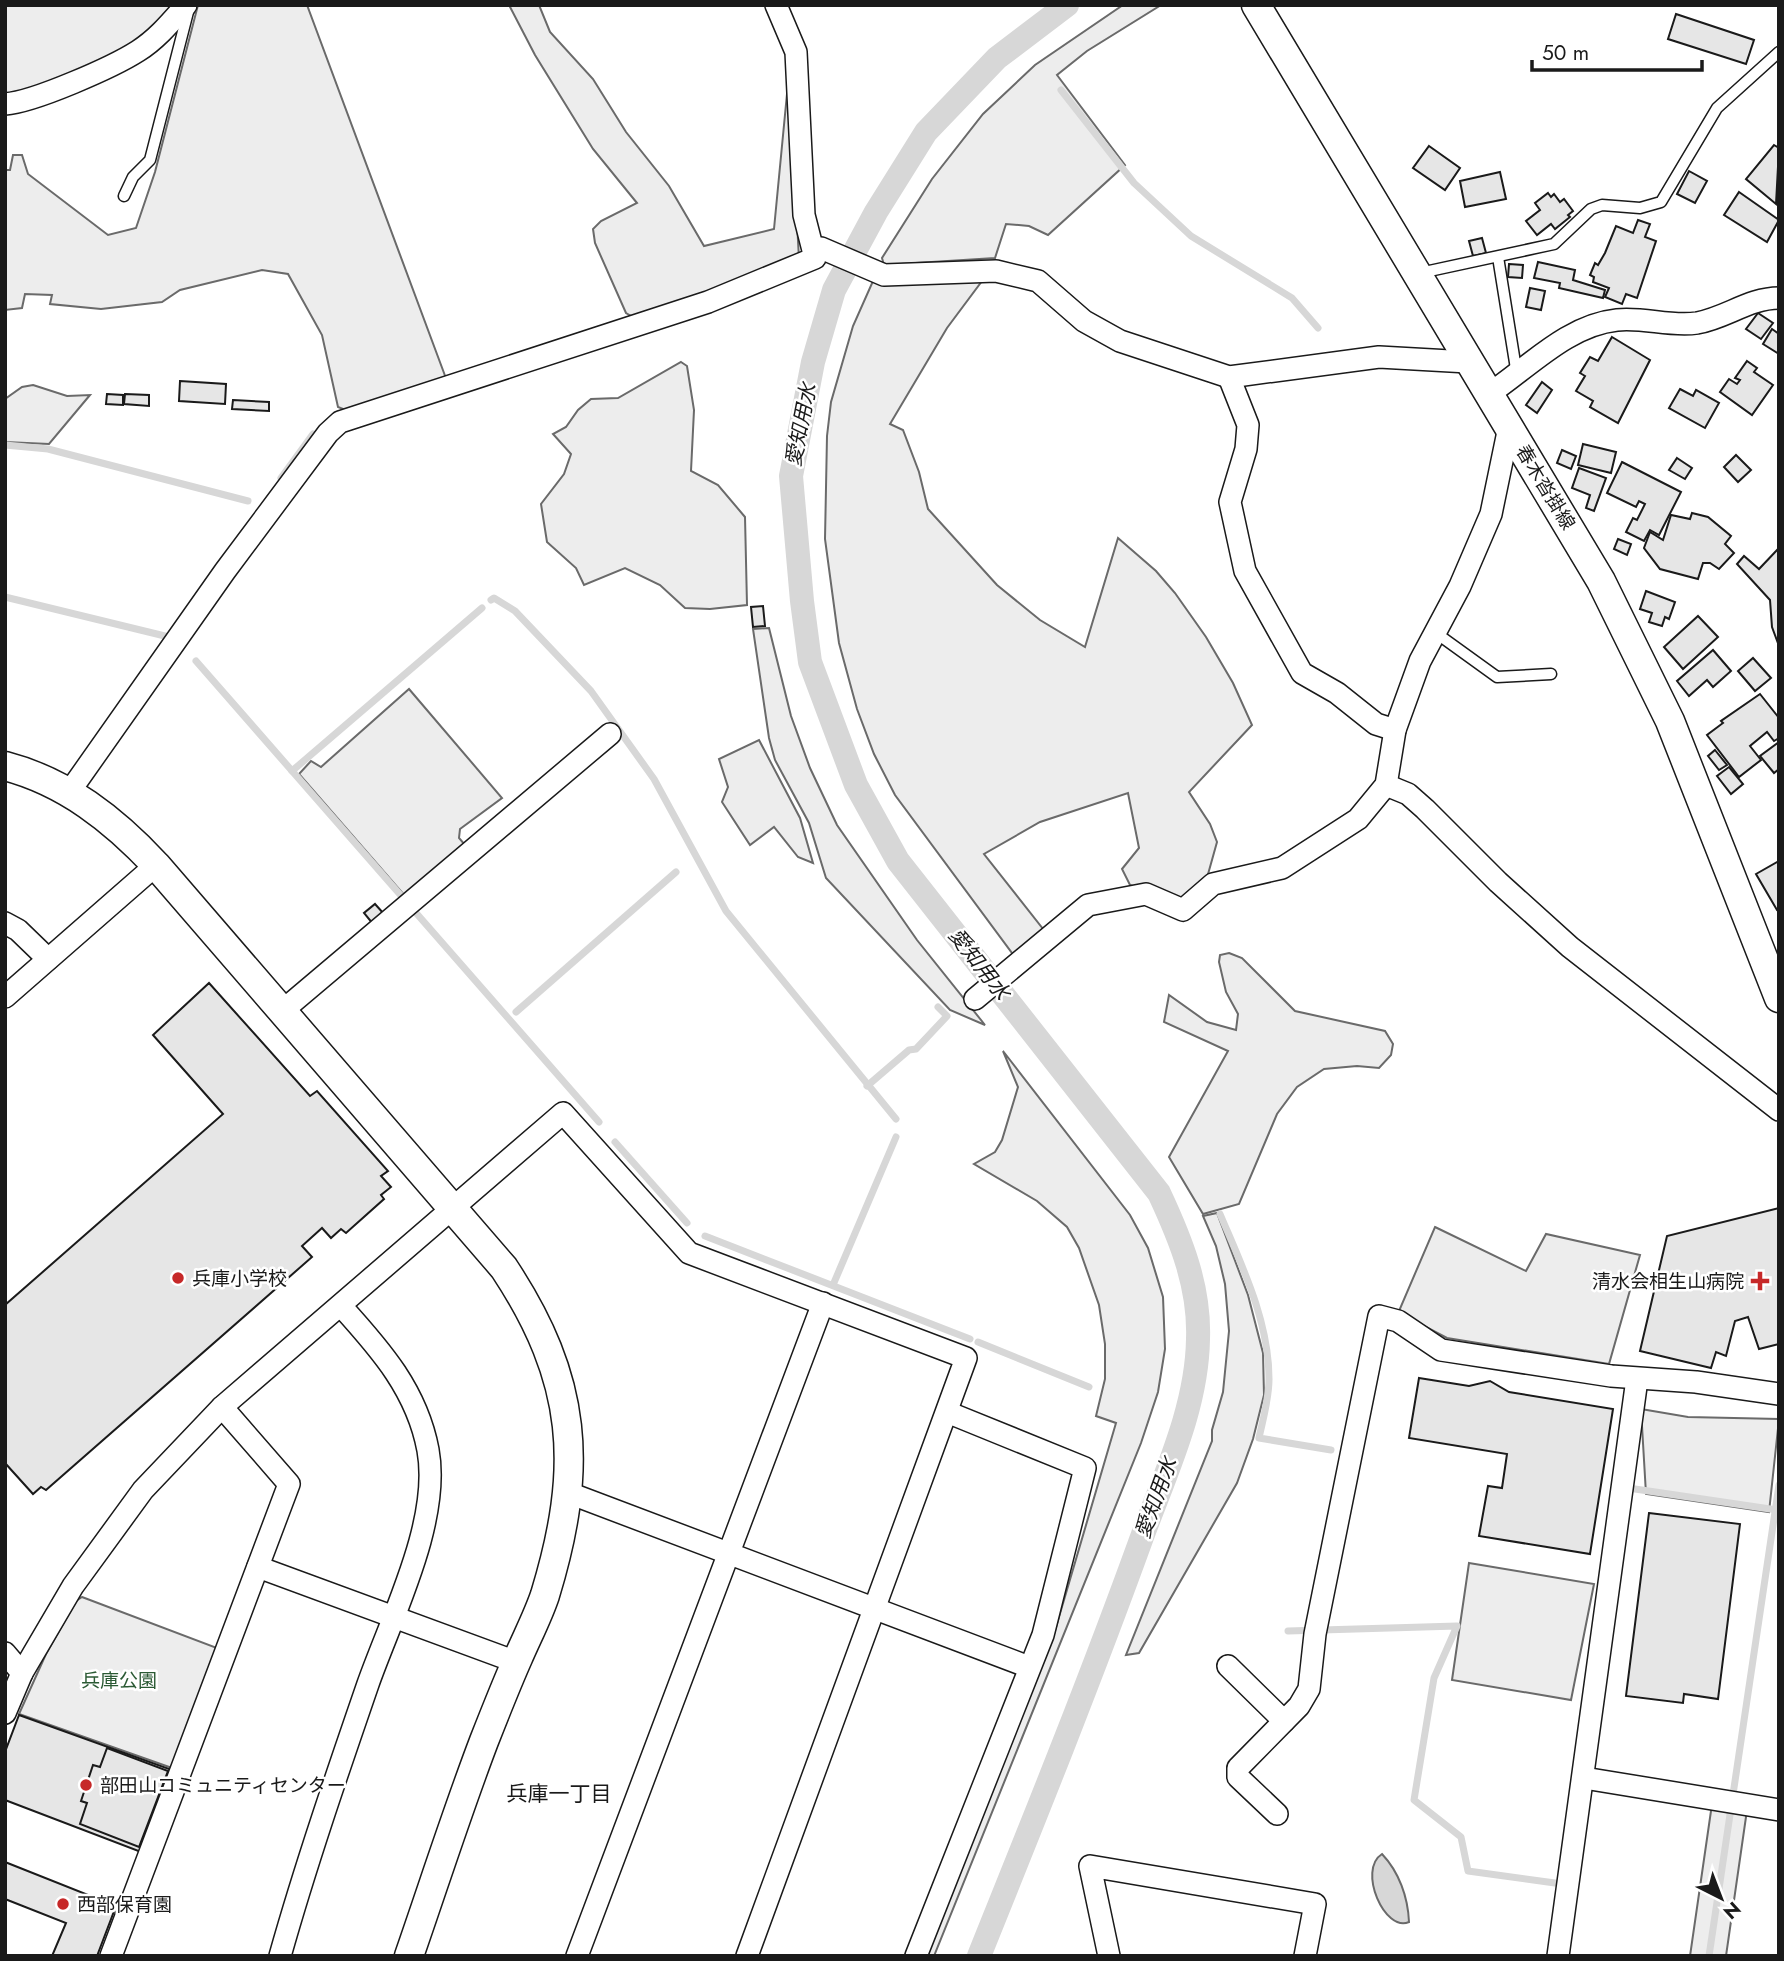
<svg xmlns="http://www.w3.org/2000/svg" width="1784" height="1961" viewBox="0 0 1784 1961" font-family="Jost,'Noto Sans JP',sans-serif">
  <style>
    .built { fill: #ededed; stroke: #6a6a6a; stroke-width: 2 }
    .water { fill: #d7d7d7; stroke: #6a6a6a; stroke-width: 2 }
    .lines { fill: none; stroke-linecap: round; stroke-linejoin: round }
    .stream { stroke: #d7d7d7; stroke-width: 7 }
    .canal { stroke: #d7d7d7; stroke-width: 24 }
    .building { fill: #e6e6e6; stroke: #1a1a1a; stroke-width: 2 }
    .lane-casing { stroke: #1a1a1a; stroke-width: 13 }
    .street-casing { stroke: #1a1a1a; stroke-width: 24 }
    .secondary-casing { stroke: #1a1a1a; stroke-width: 31 }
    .lane { stroke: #fff; stroke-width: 10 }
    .street { stroke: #fff; stroke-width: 21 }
    .secondary { stroke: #fff; stroke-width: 28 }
    .poi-dot { fill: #c62828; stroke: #fff; stroke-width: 2.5 }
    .labels { text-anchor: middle; stroke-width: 5; stroke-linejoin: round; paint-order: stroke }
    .street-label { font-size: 19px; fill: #1a1a1a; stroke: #fff }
    .poi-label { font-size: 19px; fill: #1a1a1a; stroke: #fff; text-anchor: start }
    .park-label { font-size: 19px; fill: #2b5a34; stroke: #fff }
    .water-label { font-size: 21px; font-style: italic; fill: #1a1a1a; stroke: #fff }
    .neighbourhood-label { font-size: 21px; fill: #1a1a1a; stroke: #fff }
  </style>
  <rect width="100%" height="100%" fill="#fff"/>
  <!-- built -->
  <g class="built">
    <path d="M5 5H175L152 34 68 77 5 97Z"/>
    <path d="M198 5H307L447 381 348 411 338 407 322 335 288 274 262 270 180 290 162 302 101 309 50 304 52 295 25 294 22 308 5 310V170H10L13 155H22L28 174 108 235 136 228 155 172Z"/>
    <path d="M509 5H539L550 32 593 79 626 132 669 186 704 246 774 229 789 73 799 259 633 317 626 313 595 243 593 229 601 221 637 203 593 149 535 55Z"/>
    <path d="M1123 5H1161L1087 51 1057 75 1125 165 1048 235 1029 226 1006 224 995 258 884 265 882 258 932 179 983 114 1035 65Z"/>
    <path d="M873 281H982L947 328 890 424 903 430 919 472 928 509 997 585 1040 620 1085 647 1118 538 1156 571 1175 593 1206 637 1233 683 1252 725 1189 792 1210 824 1217 842 1205 885 1182 904 1130 885 1122 869 1139 848 1128 793 1040 822 984 854 1047 934 1015 957 895 795 874 754 857 709 839 643 825 539 827 436 831 402 853 326Z"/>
    <path d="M681 362 687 366 694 410 691 471 718 485 745 517 747 605 710 609 685 608 660 585 625 568 584 585 576 568 547 542 541 504 564 474 571 454 553 434 566 427 578 410 591 399 618 398Z"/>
    <path d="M33 385 67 396 90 395 49 444 5 442V399L22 387Z"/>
    <path d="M769 628 791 716 810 768 837 825 917 940 985 1025 950 1010 826 878 809 823 775 760 769 738 753 629Z"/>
    <path d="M409 689 502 798 460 829 459 838 465 845 405 896 299 774 311 761 321 767Z"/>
    <path d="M759 740 800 818 813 863 798 857 774 827 750 845 722 802 728 787 719 759Z"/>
    <path d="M1229 953 1242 958 1295 1011 1385 1031 1393 1044 1391 1055 1379 1068 1357 1066 1324 1069 1297 1087 1277 1114 1239 1204 1203 1214 1169 1157 1228 1051 1164 1022 1169 995 1207 1022 1236 1030 1238 1014 1226 992 1219 962 1220 955Z"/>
    <path d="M1003 1051 1130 1215 1148 1248 1163 1297 1165 1349 1158 1392 1141 1443 934 1956H926L1054 1634 1116 1423 1096 1416 1105 1379V1344L1099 1305 1079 1248 1067 1227 1037 1201 974 1164 995 1152 1002 1140 1018 1087Z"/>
    <path d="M1217 1213 1248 1295 1263 1353 1264 1395 1253 1439 1237 1483 1139 1653 1126 1655 1212 1441V1430L1223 1392 1229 1331 1225 1284 1216 1246 1203 1216Z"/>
    <path d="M1435 1227 1526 1271 1546 1234 1640 1255 1609 1364 1447 1338 1403 1315 1399 1311Z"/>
    <path d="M1641 1409 1688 1417 1779 1419 1769 1512 1646 1494Z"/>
    <path d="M1469 1563 1594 1584 1571 1700 1452 1680Z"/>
    <path d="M82 1597 217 1648 172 1768 19 1714 46 1654 76 1601Z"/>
    <path d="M1712 1804 1747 1810 1726 1956H1690Z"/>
  </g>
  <!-- water -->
  <path class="water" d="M1382 1854C1399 1872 1408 1897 1409 1922 1385 1933 1357 1870 1382 1854Z"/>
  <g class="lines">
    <!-- stream -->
    <g class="stream">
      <path d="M1061 90 1134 183 1191 236 1292 298 1318 328"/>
      <path d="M5 445 48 449 248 501"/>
      <path d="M281 478 313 434"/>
      <path d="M5 597 169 637 172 632"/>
      <path d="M491 600 494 598 515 611 591 691 654 779 726 911 896 1119"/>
      <path d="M196 661 404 899"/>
      <path d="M292 771 482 608"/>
      <path d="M417 914 599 1122"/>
      <path d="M516 1012 676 872"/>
      <path d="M867 1086 909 1050 916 1049 947 1016 938 1007"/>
      <path d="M615 1142 687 1223"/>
      <path d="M1220 1214C1242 1266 1269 1321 1269 1379 1269 1399 1263 1419 1259 1438L1331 1450"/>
      <path d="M705 1236 970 1339"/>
      <path d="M833 1285 896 1137"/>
      <path d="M978 1342 1089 1387"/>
      <path d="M1635 1489 1777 1510"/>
      <path d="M1288 1631 1457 1626 1434 1678 1414 1800 1461 1837 1468 1871 1555 1883"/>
      <path d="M1709 1956 1779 1485"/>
    </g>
    <!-- canal -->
    <path class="canal" d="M979 1956C1035 1817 1091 1678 1142 1537 1165 1474 1197 1408 1198 1339 1200 1287 1181 1240 1159 1193L898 861 856 785 810 662 802 601 791 476 813 362 834 290 876 212 926 132 997 58 1067 5"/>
  </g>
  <!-- building -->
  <g class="building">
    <path d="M1676 14 1754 40 1746 64 1668 39Z"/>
    <path d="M1774 145 1779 148 1776 204 1746 179Z"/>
    <path d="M1429 146 1460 168 1445 190 1413 168Z"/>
    <path d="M1689 171 1707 181 1695 203 1677 194Z"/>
    <path d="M1500 172 1506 199 1465 207 1460 181Z"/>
    <path d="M1739 192 1779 220 1767 242 1724 215Z"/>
    <path d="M1548 193 1551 197 1554 194 1560 202 1564 199 1573 211 1568 215 1570 217 1555 229 1551 224 1537 235 1526 221 1540 210 1535 203Z"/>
    <path d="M1638 220 1650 224 1645 237 1656 241 1637 298 1626 294 1622 304 1605 297 1609 288 1593 282 1594 277 1590 275 1595 263 1598 265 1605 253 1616 226 1633 233Z"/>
    <path d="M1482 238 1486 253 1473 256 1469 241Z"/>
    <path d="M1538 262 1575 270 1573 280 1605 290 1603 298 1559 288 1560 283 1534 278Z"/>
    <path d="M1509 264 1523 265 1522 278 1508 277Z"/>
    <path d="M1530 288 1545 291 1541 310 1526 307Z"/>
    <path d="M1758 313 1773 323 1761 339 1746 329Z"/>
    <path d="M1772 329 1779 334V354L1763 344Z"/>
    <path d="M1612 337 1650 360 1618 423 1590 407 1593 401 1576 391 1585 376 1580 373 1590 357 1598 361Z"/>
    <path d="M1747 361 1757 368 1754 372 1773 385 1752 415 1720 392 1729 379 1737 384 1740 380 1735 378Z"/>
    <path d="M180 381 226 384 225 404 179 401Z"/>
    <path d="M1542 382 1552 390 1537 413 1526 405Z"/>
    <path d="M1680 389 1693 396 1696 390 1719 403 1705 428 1669 408Z"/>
    <path d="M107 394 123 395V405L106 404Z"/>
    <path d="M125 394 149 395V406L124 404Z"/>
    <path d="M233 400 269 402V411L232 409Z"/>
    <path d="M1583 444 1616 452 1611 473 1578 465Z"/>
    <path d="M1562 450 1576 456 1571 469 1557 463Z"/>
    <path d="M1736 455 1751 470 1738 482 1724 467Z"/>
    <path d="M1677 458 1692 468 1685 479 1669 470Z"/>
    <path d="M1622 462 1681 492 1659 535 1650 530 1644 541 1626 532 1633 518 1637 520 1645 504 1639 501 1636 507 1607 493Z"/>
    <path d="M1579 468 1606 478 1594 511 1586 508 1590 495 1572 488Z"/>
    <path d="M1692 513 1708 517 1731 536 1725 544 1734 553 1719 569 1710 563H1703L1698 579 1660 569 1644 548 1650 532 1663 540 1671 515 1690 519Z"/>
    <path d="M1618 539 1631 544 1627 555 1614 549Z"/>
    <path d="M1778 549 1779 550V646L1772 627 1770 600 1737 564 1744 556 1759 569Z"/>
    <path d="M1646 591 1675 602 1669 619 1665 617 1662 626 1649 622 1652 613 1640 609Z"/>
    <path d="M763 606 765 626 753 627 751 607Z"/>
    <path d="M1698 616 1718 637 1683 669 1664 647Z"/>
    <path d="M1713 650 1731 671 1713 687 1707 680 1689 696 1677 681Z"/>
    <path d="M1753 658 1771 678 1755 691 1738 671Z"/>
    <path d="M1760 694 1779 718V738L1774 741 1767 732 1750 746 1761 760 1739 777 1707 735 1723 723 1721 721Z"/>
    <path d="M1779 742V769L1774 773 1760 756Z"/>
    <path d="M1715 750 1727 765 1719 770 1708 756Z"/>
    <path d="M1729 767 1743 784 1731 794 1717 776Z"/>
    <path d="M1779 861V909L1777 910 1756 874Z"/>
    <path d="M375 904 384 914 373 924 364 913Z"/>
    <path d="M209 983 310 1096 317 1091 388 1171 381 1176 391 1187 381 1195 384 1199 346 1233 341 1229 331 1238 322 1228 302 1246 312 1257 46 1490 41 1487 33 1494 5 1463V1305L223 1114 153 1035Z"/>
    <path d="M1779 1208V1344L1759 1349 1748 1317 1735 1321 1726 1356 1716 1352 1711 1368 1640 1351 1667 1236Z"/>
    <path d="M1419 1378 1469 1386 1490 1381 1509 1392 1613 1409 1590 1554 1479 1536 1488 1486 1502 1488 1507 1454 1409 1438Z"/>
    <path d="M1649 1513 1740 1524 1718 1699 1684 1694 1683 1703 1626 1696Z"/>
    <path d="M19 1715 172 1770 141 1852 5 1800V1752Z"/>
    <path d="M107 1748 168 1771 139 1847 80 1824 87 1803 81 1801 93 1765 100 1767Z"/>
    <path d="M5 1862 116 1906 97 1956H52L66 1923 5 1899Z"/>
  </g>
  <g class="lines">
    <defs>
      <g id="lane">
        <path d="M124 196 133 177 150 160 189 8"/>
        <path d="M1498 257 1517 375"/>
        <path d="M1420 273 1554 244 1591 209 1602 205 1640 208 1661 202 1717 108 1779 52"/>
        <path d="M1436 633 1497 677 1551 674"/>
      </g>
      <g id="street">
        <path d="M5 104C34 102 113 67 138 51 157 39 171 22 186 5"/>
        <path d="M821 248 884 275 996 271 1038 281 1084 321 1120 341 1229 377 1379 357 1468 362"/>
        <path d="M1229 377 1248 425 1246 449 1230 502 1245 571 1302 673 1337 693 1376 724 1395 730"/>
        <path d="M1489 394C1529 367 1568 325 1617 320 1644 317 1670 327 1697 323 1726 318 1749 298 1779 298"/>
        <path d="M1386 785 1408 794 1425 809 1498 882 1570 947 1779 1110"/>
        <path d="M70 791 225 571 328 433 340 422 708 302 815 258 804 215 796 52 776 5"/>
        <path d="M5 923 18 930 48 959"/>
        <path d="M5 997 156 865"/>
        <path d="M975 999 1088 905 1146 894 1183 910 1213 884 1282 868 1358 819 1386 785 1395 730 1420 661 1460 586 1491 514 1509 427"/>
        <path d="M281 1012 610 734"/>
        <path d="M569 1493 1029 1667"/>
        <path d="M258 1567 516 1662"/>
        <path d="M5 1653 22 1673"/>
        <path d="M1228 1666 1284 1721"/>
        <path d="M5 1713 22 1673 73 1586 143 1490 222 1407 563 1113 689 1253 966 1358 747 1956"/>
        <path d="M1584 1778 1779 1810"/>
        <path d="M1277 1814 1238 1777V1768L1299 1706 1309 1689 1315 1634 1379 1316 1398 1321 1441 1350 1611 1376 1696 1382 1779 1394"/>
        <path d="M111 1956 289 1484 222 1407"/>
        <path d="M280 1956C306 1864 337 1774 368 1684 392 1616 441 1521 428 1450 417 1391 381 1350 342 1307"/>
        <path d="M577 1956 823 1303"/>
        <path d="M916 1956 1043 1635 1085 1468 947 1412"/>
        <path d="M1109 1956 1090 1866 1315 1904 1305 1956"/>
        <path d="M1558 1956 1637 1379"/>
      </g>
      <g id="secondary">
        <path d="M1256 5 1601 581 1670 721 1779 998"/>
        <path d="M5 766C66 782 114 820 156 865L504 1268C578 1380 584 1467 545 1595 538 1616 527 1637 518 1658 506 1685 495 1713 484 1741 457 1812 434 1884 409 1956"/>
      </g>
    </defs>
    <!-- lane casing -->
    <use href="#lane" class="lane-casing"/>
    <!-- street casing -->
    <use href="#street" class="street-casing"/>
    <!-- secondary casing -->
    <use href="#secondary" class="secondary-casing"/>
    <!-- lane -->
    <use href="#lane" class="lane"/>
    <!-- street -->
    <use href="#street" class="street"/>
    <!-- secondary -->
    <use href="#secondary" class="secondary"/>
  </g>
  <!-- markers -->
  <g class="poi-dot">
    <circle cx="178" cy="1278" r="7"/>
    <path d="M1756.5 1270.5h7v7h7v7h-7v7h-7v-7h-7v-7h7z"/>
    <circle cx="86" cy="1785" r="7"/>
    <circle cx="63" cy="1904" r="7"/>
  </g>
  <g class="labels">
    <!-- street labels -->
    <g class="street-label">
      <text transform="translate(1546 487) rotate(59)" y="7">春木沓掛線</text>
    </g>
    <!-- poi labels -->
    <g class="poi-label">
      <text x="192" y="1285">兵庫小学校</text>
      <text x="1744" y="1288" text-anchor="end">清水会相生山病院</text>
      <text x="100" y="1792">部田山コミュニティセンター</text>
      <text x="77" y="1911">西部保育園</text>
    </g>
    <!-- park labels -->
    <g class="park-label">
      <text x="119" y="1687">兵庫公園</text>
    </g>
    <!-- water labels -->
    <g class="water-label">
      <text transform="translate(801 425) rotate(-79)" y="7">愛知用水</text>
      <text transform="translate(979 964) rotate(52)" y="7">愛知用水</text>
      <text transform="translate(1156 1498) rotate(-70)" y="7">愛知用水</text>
    </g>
    <!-- neighbourhood labels -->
    <g class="neighbourhood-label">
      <text x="559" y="1801">兵庫一丁目</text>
    </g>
  </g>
  <!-- border -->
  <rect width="1784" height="1961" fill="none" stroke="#1a1a1a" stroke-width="14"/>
  <!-- north arrow -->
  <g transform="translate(1721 1898) rotate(138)" stroke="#ffffff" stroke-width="5" paint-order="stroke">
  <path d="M0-5L12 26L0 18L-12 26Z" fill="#1a1a1a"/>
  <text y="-10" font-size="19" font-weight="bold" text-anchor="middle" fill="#1a1a1a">N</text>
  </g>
  <!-- scale -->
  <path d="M1532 60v10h170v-10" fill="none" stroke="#1a1a1a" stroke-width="3.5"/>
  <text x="1542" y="60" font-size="21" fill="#1a1a1a" stroke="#ffffff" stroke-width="5" paint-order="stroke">50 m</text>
</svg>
